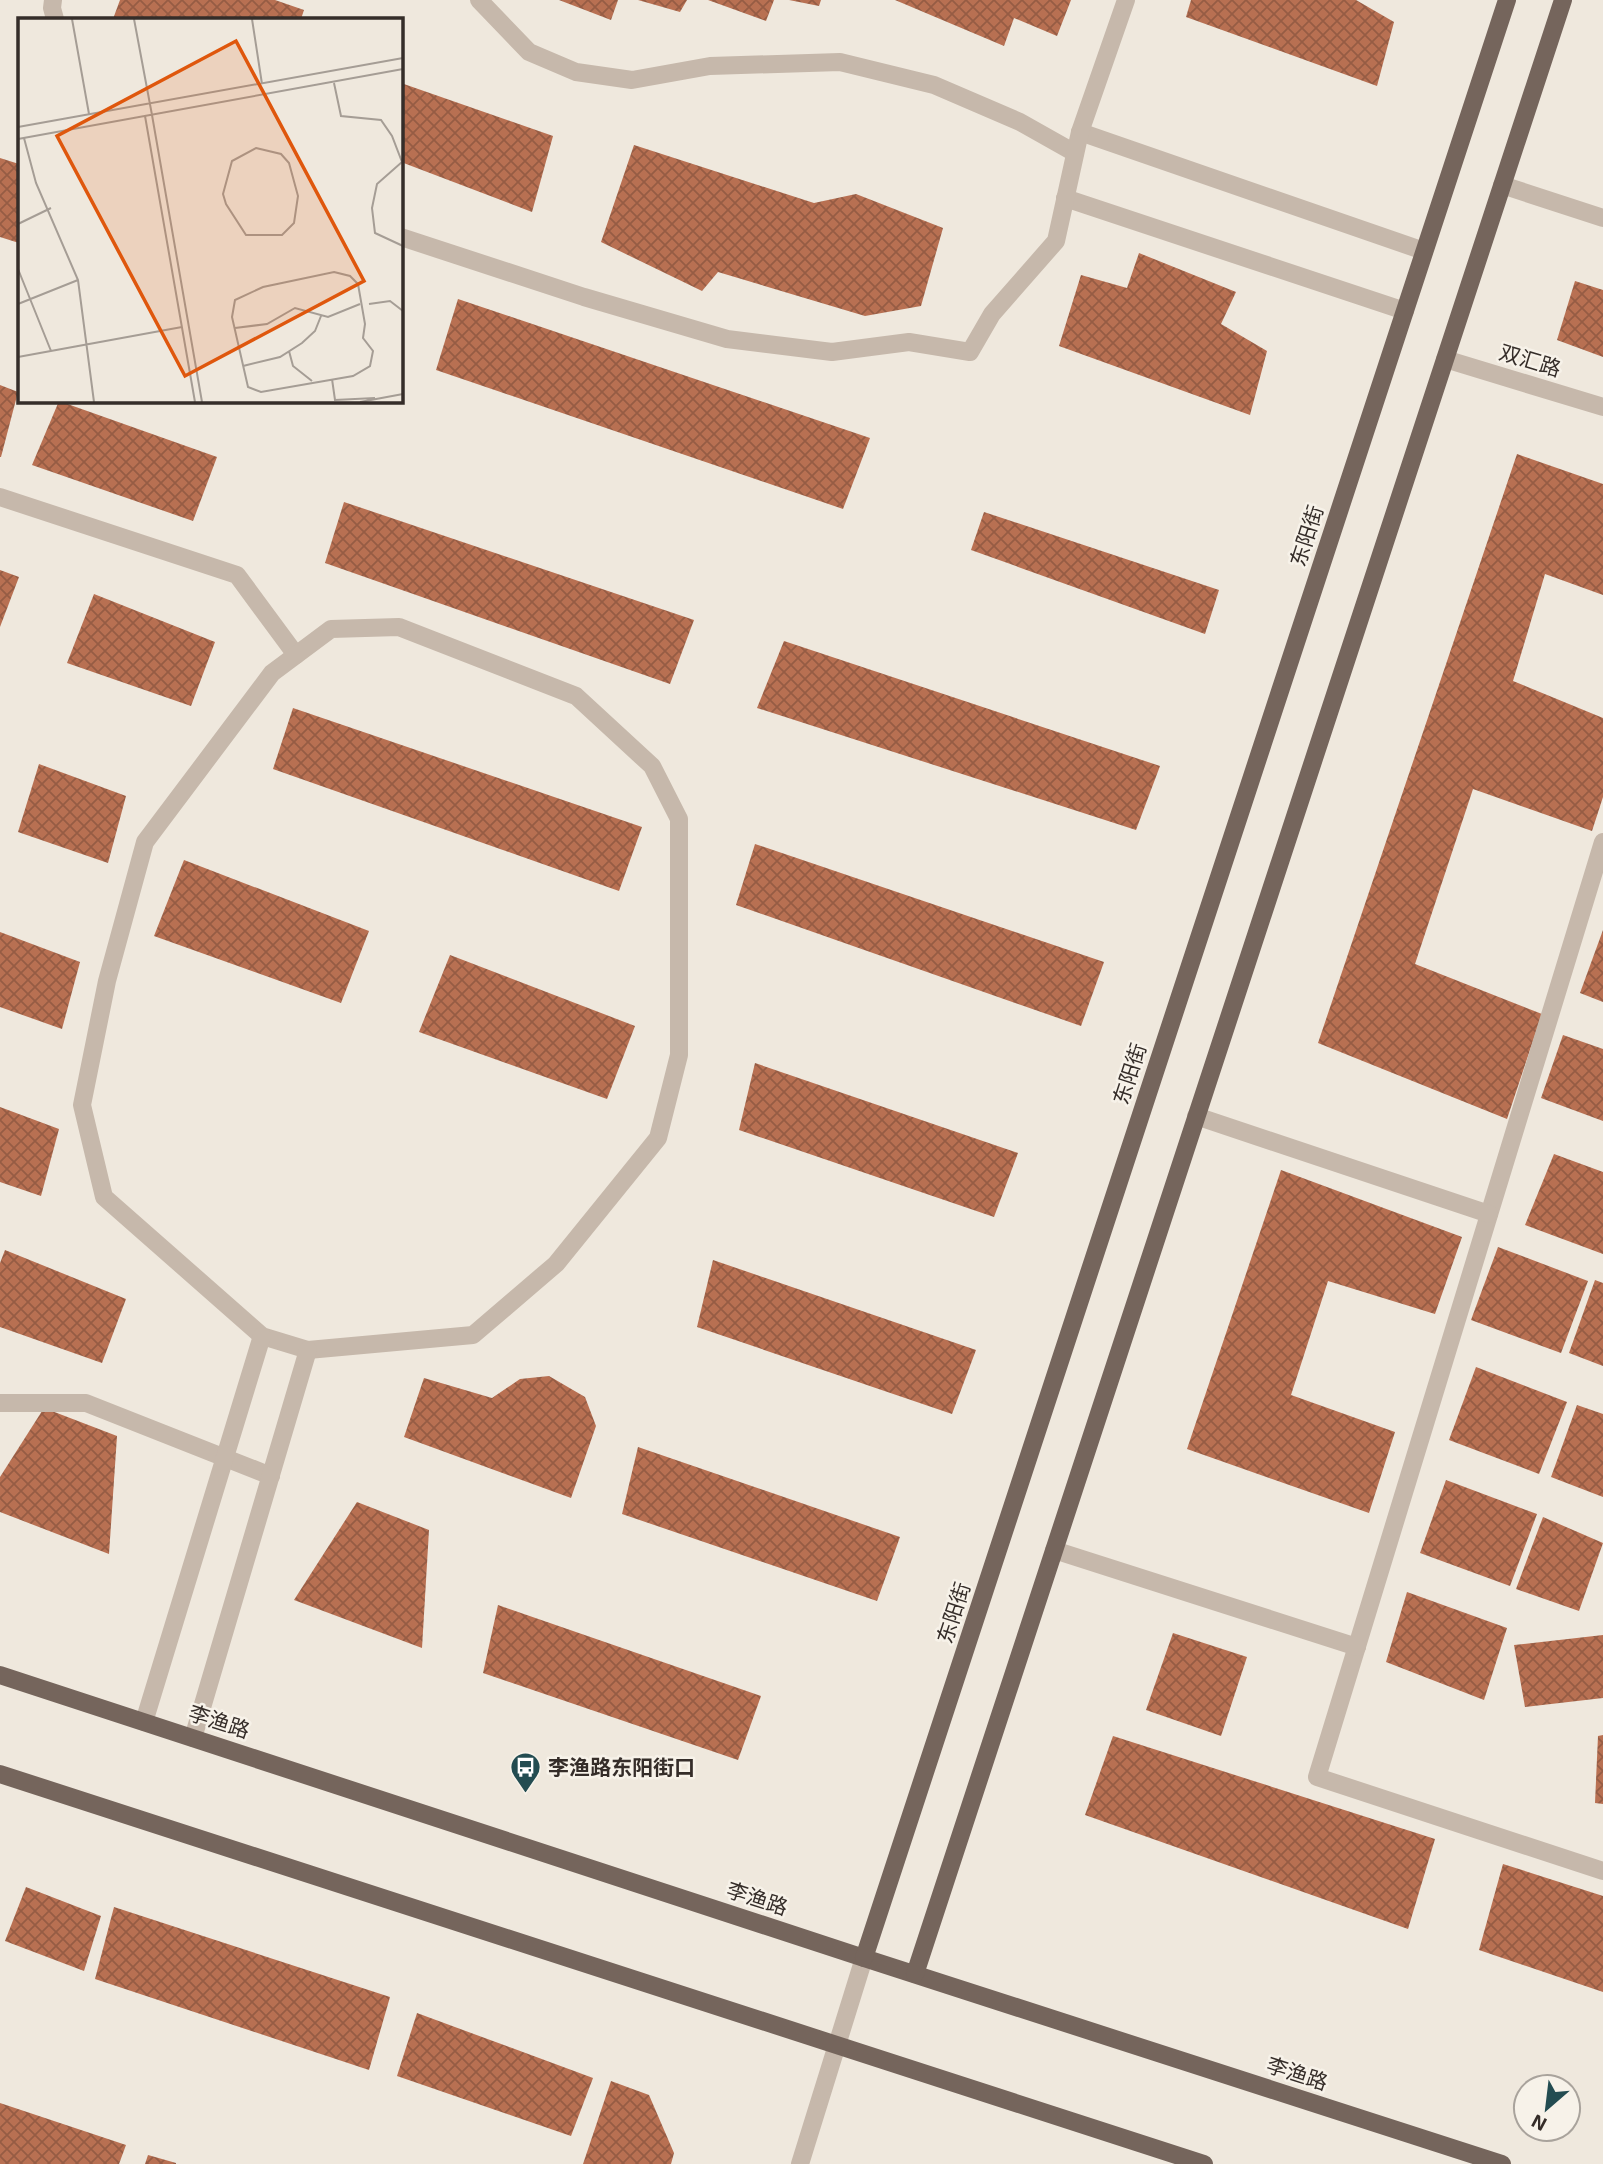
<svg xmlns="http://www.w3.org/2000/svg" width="1603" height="2164" viewBox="0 0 1603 2164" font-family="'Exo 2','Noto Sans SC',sans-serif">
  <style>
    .building { fill: url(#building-cross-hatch) }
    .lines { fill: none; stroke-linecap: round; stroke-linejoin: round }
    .minor { stroke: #c6b8ab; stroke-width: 18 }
    .major { stroke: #75655c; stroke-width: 18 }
    .labels { text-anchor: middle; stroke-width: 5; stroke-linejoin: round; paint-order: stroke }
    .street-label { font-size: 21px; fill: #352d29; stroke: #f7f2e9 }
    .poi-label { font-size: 21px; font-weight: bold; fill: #352d29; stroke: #f7f2e9; text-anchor: start }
    .inset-road { fill: none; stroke: #a59d95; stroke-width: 2 }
    .view { fill: #df570d; fill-opacity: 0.15; stroke: #df570d; stroke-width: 3.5 }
    .inset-edge { fill: none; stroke: #352d29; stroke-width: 3.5 }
  </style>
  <defs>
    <pattern id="building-cross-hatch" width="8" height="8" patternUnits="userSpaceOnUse" patternTransform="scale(1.75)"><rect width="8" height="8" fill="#b87052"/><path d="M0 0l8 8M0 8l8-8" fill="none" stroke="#965c44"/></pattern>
  </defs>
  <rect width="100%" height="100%" fill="#efe8dd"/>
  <!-- building -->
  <g class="building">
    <path d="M120 0H275L304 10 301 19H113Z"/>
    <path d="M559 0H618L611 20Z"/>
    <path d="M638 0H687L680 12Z"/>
    <path d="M708 0H774L766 21Z"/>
    <path d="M789 0H821L819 6Z"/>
    <path d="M895 0H1071L1057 36 1014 18 1004 46Z"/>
    <path d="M1191 0H1356L1394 22 1377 86 1186 17Z"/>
    <path d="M401 83 553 136 532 212 401 162Z"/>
    <path d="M634 145 814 203 856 194 943 228 921 306 865 316 718 272 702 291 601 242Z"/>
    <path d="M0 158 19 164V243L0 237Z"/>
    <path d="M1139 253 1236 292 1221 324 1267 351 1250 415 1059 346 1081 275 1127 288Z"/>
    <path d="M1575 281 1603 290V357L1557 340Z"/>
    <path d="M458 299 870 438 843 509 436 370Z"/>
    <path d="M0 385 18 392 1 457H0Z"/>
    <path d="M59 401 217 457 193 521 32 465Z"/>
    <path d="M1517 454 1603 484V595L1545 574 1513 681 1603 718V797L1592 831 1473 789 1415 964 1542 1014 1507 1119 1318 1043Z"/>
    <path d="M344 502 694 620 670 684 325 563Z"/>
    <path d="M984 512 1219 590 1205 634 971 550Z"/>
    <path d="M0 570 19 577 0 627Z"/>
    <path d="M94 594 215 642 191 706 67 663Z"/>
    <path d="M784 641 1160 766 1136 830 757 708Z"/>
    <path d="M293 708 642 827 619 891 273 769Z"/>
    <path d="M39 764 126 796 108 863 18 832Z"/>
    <path d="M755 844 1104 962 1081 1026 736 905Z"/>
    <path d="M184 860 369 931 341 1003 154 936Z"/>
    <path d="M1603 930V1002L1580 993Z"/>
    <path d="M0 932 80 962 62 1029 0 1007Z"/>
    <path d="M450 955 635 1026 607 1099 419 1032Z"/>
    <path d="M1563 1035 1603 1049V1121L1541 1098Z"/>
    <path d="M755 1063 1018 1153 994 1217 739 1130Z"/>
    <path d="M0 1107 59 1129 41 1196 0 1182Z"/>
    <path d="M1554 1154 1603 1172V1254L1525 1225Z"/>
    <path d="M1281 1170 1462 1237 1435 1314 1328 1281 1291 1395 1395 1432 1369 1513 1187 1449Z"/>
    <path d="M1498 1247 1588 1281 1561 1353 1471 1320Z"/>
    <path d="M5 1250 126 1299 102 1363 0 1327V1263Z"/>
    <path d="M713 1260 976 1350 952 1414 697 1327Z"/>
    <path d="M1595 1280 1603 1283V1366L1569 1353Z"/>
    <path d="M1476 1367 1567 1402 1539 1474 1449 1440Z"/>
    <path d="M549 1376 585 1397 596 1426 571 1498 404 1437 424 1378 492 1398 520 1379Z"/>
    <path d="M1577 1405 1603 1414V1497L1551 1477Z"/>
    <path d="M44 1408 117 1436 109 1554 0 1512V1477Z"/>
    <path d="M638 1447 900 1537 877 1601 622 1514Z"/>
    <path d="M1446 1480 1537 1514 1510 1586 1420 1553Z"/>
    <path d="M357 1502 429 1530 422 1648 294 1600Z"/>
    <path d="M1543 1517 1603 1543 1579 1611 1516 1589Z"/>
    <path d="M1407 1592 1507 1628 1484 1700 1386 1662Z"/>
    <path d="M498 1605 761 1696 738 1760 483 1673Z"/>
    <path d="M1173 1633 1247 1657 1221 1736 1146 1710Z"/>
    <path d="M1603 1635V1698L1525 1707 1514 1645Z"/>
    <path d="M1603 1735V1804L1595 1803 1598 1736Z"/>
    <path d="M1113 1736 1435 1839 1408 1929 1085 1815Z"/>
    <path d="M1503 1864 1603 1896V1992L1479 1950Z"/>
    <path d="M26 1887 101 1916 84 1971 5 1941Z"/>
    <path d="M114 1907 390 1997 369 2070 95 1979Z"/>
    <path d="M417 2013 593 2078 571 2136 397 2076Z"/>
    <path d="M611 2081 649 2095 674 2153 671 2164H583Z"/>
    <path d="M0 2103 126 2145 119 2164H0Z"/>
    <path d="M148 2155 176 2163V2164H145Z"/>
  </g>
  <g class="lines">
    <!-- minor -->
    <g class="minor">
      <path d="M53 0 52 8 55 19"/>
      <path d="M479 0 529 52 576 72 632 80 710 66 840 62 934 85 1020 122 1075 153"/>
      <path d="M1080 132 1424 251"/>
      <path d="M1502 185 1603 218"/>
      <path d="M1065 198 1405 311"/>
      <path d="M401 237 584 297 727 339 832 352 909 342 970 352 992 314 1056 241 1080 132 1126 0"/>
      <path d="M1445 359 1603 407"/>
      <path d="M0 497 237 575 296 655"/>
      <path d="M399 627 576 696 652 766 679 819V1055L658 1138 556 1264 473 1335 308 1350 262 1336 104 1197 82 1105 107 981 145 842 272 673 331 629Z"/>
      <path d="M1603 842 1317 1777 1603 1871"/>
      <path d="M1196 1116 1489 1214"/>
      <path d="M0 1403H86L271 1476"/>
      <path d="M1054 1550 1357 1647"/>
      <path d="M144 1722 262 1336"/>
      <path d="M193 1738 308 1350"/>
      <path d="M800 2164 864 1958"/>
    </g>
    <!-- major -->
    <g class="major">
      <path d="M0 1675 864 1958 1502 2164"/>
      <path d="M0 1774 1204 2164"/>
      <path d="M864 1958 1507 0"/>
      <path d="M915 1974 1563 0"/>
    </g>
  </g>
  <!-- icons -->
  <defs>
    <symbol id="bus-pin" viewBox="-11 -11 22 30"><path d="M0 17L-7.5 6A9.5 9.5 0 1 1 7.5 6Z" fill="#234c51" stroke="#f7f2e9"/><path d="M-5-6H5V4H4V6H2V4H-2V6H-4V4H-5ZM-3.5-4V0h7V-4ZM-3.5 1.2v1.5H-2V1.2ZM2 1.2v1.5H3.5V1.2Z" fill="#fff"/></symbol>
  </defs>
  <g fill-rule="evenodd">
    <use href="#bus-pin" x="508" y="1750" width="35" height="47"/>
  </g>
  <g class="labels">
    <!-- street labels -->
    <g class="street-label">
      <text transform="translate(1530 361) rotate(17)" y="7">双汇路</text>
      <text transform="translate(1307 536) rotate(-72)" y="7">东阳街</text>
      <text transform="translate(1130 1074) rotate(-72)" y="7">东阳街</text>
      <text transform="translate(954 1613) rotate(-72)" y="7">东阳街</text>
      <text transform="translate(219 1722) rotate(18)" y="7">李渔路</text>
      <text transform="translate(757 1899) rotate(18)" y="7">李渔路</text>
      <text transform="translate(1297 2074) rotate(18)" y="7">李渔路</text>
    </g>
    <!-- poi labels -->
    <g class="poi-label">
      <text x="548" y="1775">李渔路东阳街口</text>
    </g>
  </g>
  <!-- overview -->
  <g transform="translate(18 18)">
    <rect width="385" height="385" fill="#efe8dd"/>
    <path class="inset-road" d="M54 1 71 96M116 1 134 97M234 1 244 66M316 65 323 98 363 102 374 118 384 144 359 166 354 190 357 215 385 228M134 97 184 384M127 98 177 384M0 109 385 40M6 120 18 165 60 262 76 384M0 121 385 51M238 130 263 136 271 145 280 178 276 205 264 217H228L208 186 205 176 214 143ZM0 206 33 190M0 251 33 333M316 254 332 258 340 266 347 306 345 320 355 333 352 348 335 358 243 374 230 369 214 299 217 282 245 269ZM0 286 60 262M351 286 372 283 385 293M217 310 249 306 277 290 310 299 342 286M271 333 275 348 294 363M0 339 164 309M225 348 262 339 284 325 297 313 303 298M314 361 317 382 357 380M342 384 385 376"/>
    <path class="view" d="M218 23 346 263 167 358 39 118Z"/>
    <rect width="385" height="385" class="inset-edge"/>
  </g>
  <!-- north arrow -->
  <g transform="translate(1547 2108) rotate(208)"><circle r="33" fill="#f7f2e9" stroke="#a9a39c" stroke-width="2"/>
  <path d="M0-5L12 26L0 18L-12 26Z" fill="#234c51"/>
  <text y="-10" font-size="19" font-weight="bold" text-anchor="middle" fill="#352d29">N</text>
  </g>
</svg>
